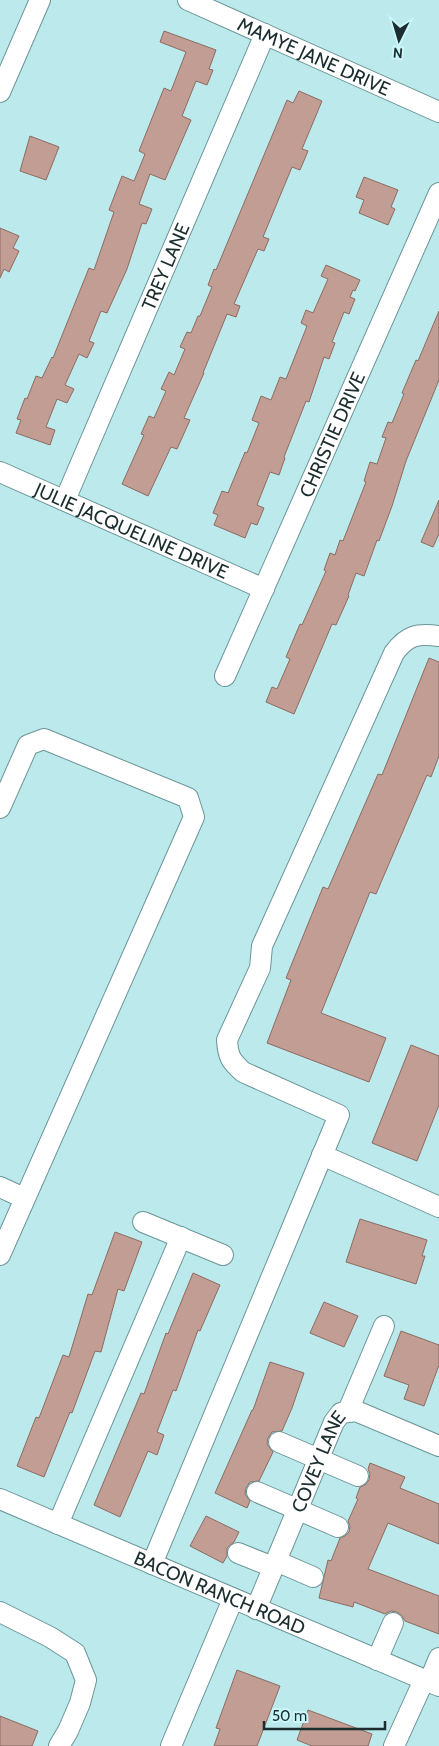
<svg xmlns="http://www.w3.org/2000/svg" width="439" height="1746" viewBox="0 0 439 1746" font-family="Cabin,sans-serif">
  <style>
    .building { fill: #c29d94; stroke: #8d6b62 }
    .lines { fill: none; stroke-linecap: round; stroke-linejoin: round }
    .minor-casing { stroke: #6b9598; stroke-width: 22 }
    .minor { stroke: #fff; stroke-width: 20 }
    .labels { text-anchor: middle; stroke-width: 4.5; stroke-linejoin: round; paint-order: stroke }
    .street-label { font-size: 19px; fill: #1b2d2e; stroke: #c9f6f9 }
  </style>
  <rect width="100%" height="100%" fill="#bce9eb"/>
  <!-- building -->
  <g class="building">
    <path d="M164 31 216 50 209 69 213 70 207 85 196 81 182 116 191 120 165 180 150 174 139 204 152 209 146 224 142 223 127 269 107 313 101 311 89 341 94 343 87 358 79 354 65 385 74 389 67 403 57 399 46 427 55 430 50 445 16 433 21 420 17 419 25 398 27 399 36 376 42 378 52 357 53 358 89 268 94 270 114 212 109 210 122 176 134 181 145 154 139 151 164 88 171 91 186 52 160 42Z"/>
    <path d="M299 91 322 101 302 149 308 151 300 170 292 167 263 237 269 239 264 251 258 249 234 304 240 306 236 317 227 314 203 373H204L184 418 190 420 177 449 171 447 148 496 122 484 144 435 141 434 149 416 154 418 166 391 161 389 169 372 174 375 185 349 180 347 187 332 191 333 198 316H200L212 287 208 285 214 269 216 270 287 100 293 103Z"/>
    <path d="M30 136 59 147 46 180 20 171Z"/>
    <path d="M364 177 398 190 391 207 395 209 388 225 359 213 364 200 356 197Z"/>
    <path d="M0 228 19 236 13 248 19 251 9 272 4 269 0 278Z"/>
    <path d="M326 265 360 280 355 291 353 290 350 297 355 299 349 314 344 312 332 342 335 343 329 359 324 357 309 402 306 401 284 457 285 458 279 475 270 472 257 505 264 508 257 525 251 523 245 538 214 525 218 515 213 513 222 491 228 493 245 452 247 453 259 423 252 420 261 396 271 400 280 377 286 379 307 326 301 323 306 310 313 313 328 279 321 276Z"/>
    <path d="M439 311V380L406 461 392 506 379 541 377 540 364 576 356 573 348 595 349 596 336 625 332 624 294 714 266 702 272 687 277 689 290 659 286 657 300 624 302 625 326 571 324 570 330 553 335 555 340 540 343 541 366 482 364 481 370 462 377 464 386 438 382 437 388 422 392 423 404 394 402 393 416 360 418 361Z"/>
    <path d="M439 500V534L433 547 421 542Z"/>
    <path d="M429 658 439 662V756L431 777 427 775 376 894 370 892 321 1013 386 1038 369 1082 267 1043 291 980 286 978 323 887 328 889 378 774 382 775Z"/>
    <path d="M411 1045 439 1056V1105L417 1161 372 1143Z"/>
    <path d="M360 1219 427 1240 422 1256H425L416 1284 346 1262Z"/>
    <path d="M115 1232 142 1242 124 1291 118 1289 101 1352 95 1351 72 1413 70 1412 44 1477 17 1466 36 1417 39 1418 63 1355 69 1357 88 1294 92 1295Z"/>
    <path d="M193 1273 220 1285 200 1331 198 1330 176 1391 173 1390 157 1432 164 1435 157 1455 148 1451 120 1517 94 1505 141 1393 144 1394 166 1333 168 1334Z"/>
    <path d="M324 1302 358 1316 344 1347 310 1333Z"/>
    <path d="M401 1331 439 1345V1365L424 1406 404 1399 409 1385 384 1376Z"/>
    <path d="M270 1362 304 1373 292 1408 282 1431 272 1432 268 1438 267 1444 273 1452 259 1481 250 1482 246 1488 245 1494 250 1501 247 1508 215 1493 252 1410H253Z"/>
    <path d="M370 1463 405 1477 400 1488 439 1504V1544L388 1523 368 1569 439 1596V1634L405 1621 402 1616 397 1612 391 1611 385 1614 354 1602 353 1607 319 1598 328 1560 331 1561 340 1538 345 1536 349 1532 350 1526 348 1521 358 1499 356 1498 360 1487 365 1485 369 1480 370 1474 368 1469Z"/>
    <path d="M206 1516 239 1532 234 1542 227 1548V1556L223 1563 190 1546Z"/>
    <path d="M237 1670 280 1686 257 1746H214L220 1729 216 1728Z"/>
    <path d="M308 1710 372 1734 368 1746H312L297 1740Z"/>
    <path d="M0 1716 38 1731 32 1746H0Z"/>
  </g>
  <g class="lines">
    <defs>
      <g id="minor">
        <path id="s1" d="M188 0 439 112"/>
        <path d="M0 92 40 0"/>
        <path id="s2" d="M0 472 264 589"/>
        <path id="s3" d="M65 500 265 34"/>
        <path id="s4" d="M225 676 439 193"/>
        <path d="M0 808 28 745 44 739 188 798 194 817 0 1255"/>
        <path d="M322 1155 439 1207"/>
        <path d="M0 1187 24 1198"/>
        <path d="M143 1222 223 1255"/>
        <path d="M348 1411 384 1326"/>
        <path d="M279 1442 358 1476"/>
        <path d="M257 1492 338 1527"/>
        <path id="s5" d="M0 1499 439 1686"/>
        <path d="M58 1524 181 1237"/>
        <path d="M238 1553 273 1567"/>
        <path d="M276 1561 313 1577"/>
        <path d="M152 1564 339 1115 243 1072C231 1061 228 1057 227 1040L260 968 262 946 394 653C407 635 418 633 439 636"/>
        <path id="s6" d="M256 1609 334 1422 341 1413 356 1411 439 1446"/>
        <path d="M0 1612 50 1637 75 1653 86 1680 80 1703 68 1731 59 1746"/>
        <path d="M377 1660 393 1623"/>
        <path d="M429 1682 439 1658"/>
        <path d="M171 1746 233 1599"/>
        <path d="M394 1746 424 1680"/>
      </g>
    </defs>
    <!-- minor casing -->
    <use href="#minor" class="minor-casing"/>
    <!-- minor -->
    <use href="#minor" class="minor"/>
  </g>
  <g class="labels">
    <!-- street labels -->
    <g class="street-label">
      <text dy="7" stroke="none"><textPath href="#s1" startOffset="138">MAMYE JANE DRIVE</textPath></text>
      <text dy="7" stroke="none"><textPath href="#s3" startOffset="254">TREY LANE</textPath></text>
      <text dy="7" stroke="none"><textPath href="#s4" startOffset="264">CHRISTIE DRIVE</textPath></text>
      <text dy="7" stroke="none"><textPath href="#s2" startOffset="144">JULIE JACQUELINE DRIVE</textPath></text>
      <text dy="7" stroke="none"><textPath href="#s6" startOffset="160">COVEY LANE</textPath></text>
      <text dy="7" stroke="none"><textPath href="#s5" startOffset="239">BACON RANCH ROAD</textPath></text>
    </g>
  </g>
  <!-- north arrow -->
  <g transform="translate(399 40) rotate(185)" stroke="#c9f6f9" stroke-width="4" paint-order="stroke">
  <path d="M0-4L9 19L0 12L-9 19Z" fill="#1b2d2e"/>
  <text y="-8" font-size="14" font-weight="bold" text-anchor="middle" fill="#1b2d2e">N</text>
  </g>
  <!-- scale -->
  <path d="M264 1721v8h121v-8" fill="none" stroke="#1b2d2e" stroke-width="2.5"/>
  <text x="272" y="1721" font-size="15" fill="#1b2d2e" stroke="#c9f6f9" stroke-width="4" paint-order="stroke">50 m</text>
</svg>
